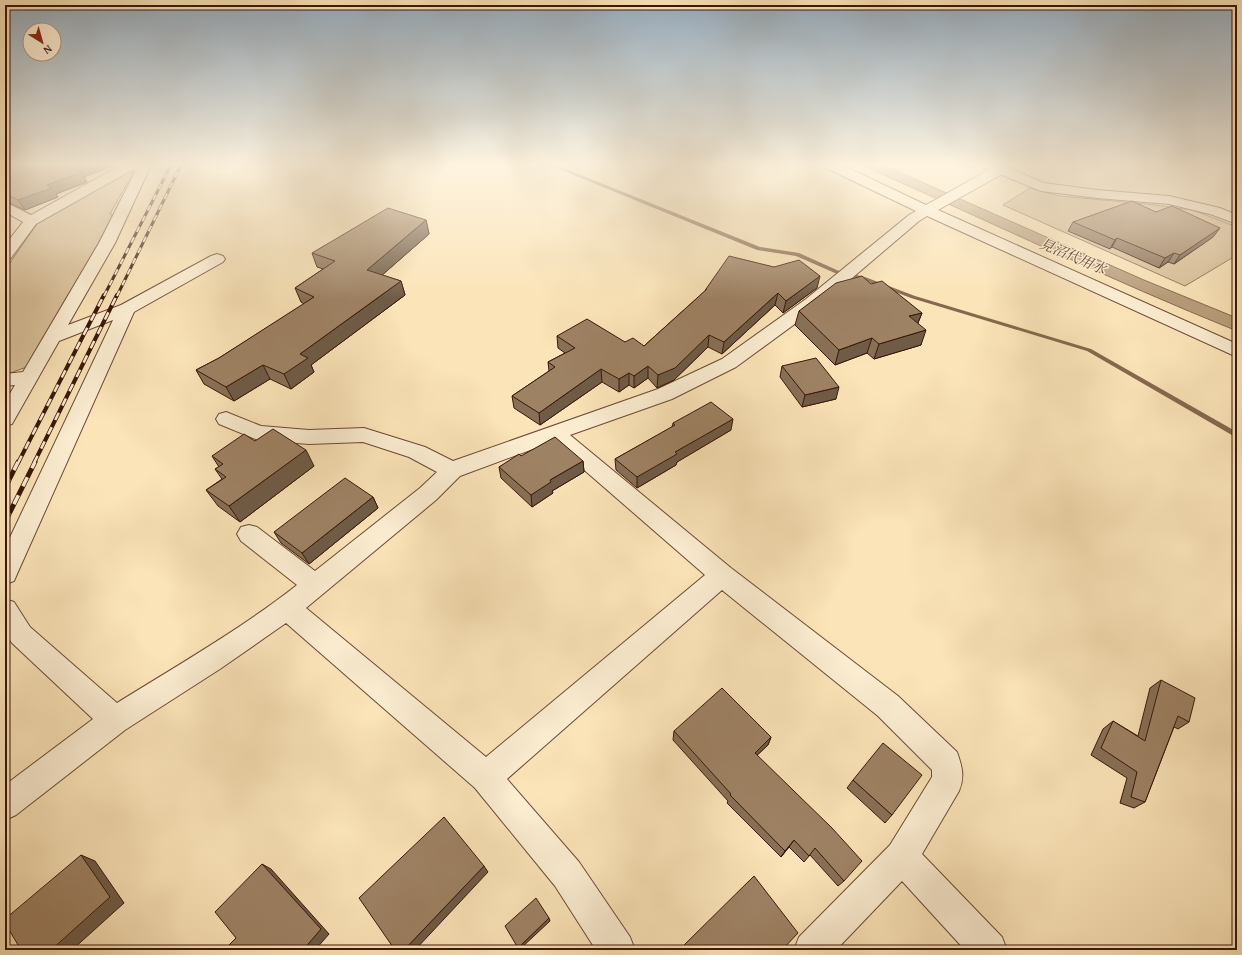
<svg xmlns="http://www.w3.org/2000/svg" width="1242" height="955" viewBox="0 0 1242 955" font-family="'Gentium Book Plus','Noto Serif JP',serif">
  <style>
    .green { fill: #dac19a; stroke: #8a6c51 }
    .water { fill: #b99e7c; stroke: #86684e }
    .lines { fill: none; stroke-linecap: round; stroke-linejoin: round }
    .stream { fill: #86684e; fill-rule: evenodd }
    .minor-casing { stroke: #6a4a34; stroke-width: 2 }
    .tertiary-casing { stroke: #6a4a34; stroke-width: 2 }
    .minor { fill: #fcedd1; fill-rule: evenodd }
    .tertiary { fill: #fcedd1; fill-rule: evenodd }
    .rail-far2-casing { stroke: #3a1708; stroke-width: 3 }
    .rail-far1-casing { stroke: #3a1708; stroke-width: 4 }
    .rail-casing { stroke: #3a1708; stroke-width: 5 }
    .rail-far2 { stroke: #fcedd1; stroke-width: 2; stroke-dasharray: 6; stroke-linecap: butt }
    .rail-far1 { stroke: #fcedd1; stroke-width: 2.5; stroke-dasharray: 8; stroke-linecap: butt }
    .rail { stroke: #fcedd1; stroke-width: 3.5; stroke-dasharray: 10; stroke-linecap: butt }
    .wall { fill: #887056; stroke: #3a1708 }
    .shaded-wall { fill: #6f5b46; stroke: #3a1708 }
    .building { fill: #9e8264; stroke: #3a1708 }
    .labels { text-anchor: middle; stroke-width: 3; stroke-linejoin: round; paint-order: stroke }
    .far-water-label { font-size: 14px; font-style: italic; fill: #6d4d36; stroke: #fcedd1 }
  </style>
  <rect width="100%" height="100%" fill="#fbe4b8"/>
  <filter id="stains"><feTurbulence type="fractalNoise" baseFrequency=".005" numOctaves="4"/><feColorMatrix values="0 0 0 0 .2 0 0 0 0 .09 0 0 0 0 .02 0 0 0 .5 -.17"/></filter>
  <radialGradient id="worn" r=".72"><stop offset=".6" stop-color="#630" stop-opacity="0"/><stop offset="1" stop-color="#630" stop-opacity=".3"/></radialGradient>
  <!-- green -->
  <g class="green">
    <path d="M124 173H133L110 214 115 217 32 365 5 375V270L39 221Z"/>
    <path d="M1030 188 1060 196 1146 204 1193 210 1237 227V255L1185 286 1003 205Z"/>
  </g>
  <!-- water -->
  <path class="water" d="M861 165H883L1144 280 1237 318V331C1110 280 987 220 861 165Z"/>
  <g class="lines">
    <!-- stream -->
    <path class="stream" d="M549 165H556L760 247 799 253 839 271 865 277 915 296 1091 349 1237 432V438L1087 351 911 298 861 279 835 273 796 256 757 250Z"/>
    <defs>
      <g id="minor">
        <path d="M121 165H151L115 243 68 325 121 305 211 256 217 254 223 256 225 259 223 262 134 312 17 574 14 581 5 584V548L113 320 59 341 12 424 5 426V402L15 385 5 386V374L23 372 99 243 136 170 130 171 36 224 11 258 5 260V245L23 222 5 212V202L31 215Z"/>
        <path d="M825 165H842L926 205 994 167H1004L1006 170 1004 173 938 210 1237 344V357L927 216 919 221 818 307 736 367 672 399 570 435 731 568 898 696 957 752C962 766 965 777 959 791L922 854 1002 937 1007 950H965L902 881 836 950H794L799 937 890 845 932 777V770L878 716 722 590 507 779 579 862 630 937 635 950H596L555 886 475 788 286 623 220 669 125 730 16 815 5 820V785L93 719 12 643 5 633V599L14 602 30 627 117 703C178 665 241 629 297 585L241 541 237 534 241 527 249 525 257 527 315 571 420 488 437 472 409 457 363 442 309 444 258 440 219 424 216 419 219 414 226 412 261 426 309 430 364 428 425 447 453 461 658 389 722 359 806 299 909 215 916 211 826 168ZM552 442 705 575 486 757 306 608 436 500 460 476Z"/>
      </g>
      <path id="tertiary" d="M984 165H1002L1044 183 1097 190 1169 196 1220 208 1237 215V224L1210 214 1169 204 1097 198 1041 191 985 168Z"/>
    </defs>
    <!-- minor casing -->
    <use href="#minor" class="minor-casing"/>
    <!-- tertiary casing -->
    <use href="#tertiary" class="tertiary-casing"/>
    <!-- minor -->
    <use href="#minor" class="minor"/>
    <!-- tertiary -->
    <use href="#tertiary" class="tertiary"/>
    <defs>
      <g id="rail-far2">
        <path d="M104 296 171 165"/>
        <path d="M117 296 181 165"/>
      </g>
      <g id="rail-far1">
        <path d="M18 463 104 295"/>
        <path d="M34 463 117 295"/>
      </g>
      <g id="rail">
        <path d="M5 488 18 462"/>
        <path d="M5 522 35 462"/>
      </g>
    </defs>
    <!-- rail-far2 casing -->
    <use href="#rail-far2" class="rail-far2-casing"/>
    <!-- rail-far1 casing -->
    <use href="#rail-far1" class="rail-far1-casing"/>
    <!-- rail casing -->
    <use href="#rail" class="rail-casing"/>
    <!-- rail-far2 -->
    <use href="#rail-far2" class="rail-far2"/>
    <!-- rail-far1 -->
    <use href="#rail-far1" class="rail-far1"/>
    <!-- rail -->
    <use href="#rail" class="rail"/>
  </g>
  <!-- wall -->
  <g class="wall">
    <path d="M5 165 84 177 87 182 56 194 58 197 25 210 5 201Z"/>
    <path d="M1156 212 1220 228 1213 237 1174 264 1168 262 1159 268 1112 247 1110 249 1068 231 1073 222Z"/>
    <path d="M426 220 429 234 382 275 401 281 405 295 311 365 314 372 291 389 270 379 234 401 204 384 196 370 219 358 304 304 301 302 295 288 323 269 317 267 312 253Z"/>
    <path d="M871 284 922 313 918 323 921 345 874 359 867 353 835 365 795 325 799 311Z"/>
    <path d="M817 288 783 313 775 305 722 354 708 347 674 380 657 388 648 378 634 388 629 385 619 392 602 382 540 425 514 408 512 396 549 371 548 362 565 353 558 348 557 336 625 342 644 346 705 291 706 289Z"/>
    <path d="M782 366 836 399 802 407 780 377Z"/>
    <path d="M673 423 731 430 677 462 676 465 637 488 616 470 615 459 672 427Z"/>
    <path d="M255 441 314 466 240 522 218 506 206 490 222 479 215 469 219 467 212 456Z"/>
    <path d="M521 456 583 461 584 472 552 491 553 493 532 507 501 478 499 467Z"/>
    <path d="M373 497 378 508 309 564 281 543 274 532Z"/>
    <path d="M1161 680 1189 722 1178 729 1174 727 1145 802 1134 808 1120 803 1127 778 1091 755 1103 729 1113 721 1138 736 1150 688Z"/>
    <path d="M674 731 771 737 768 745 757 755 844 881 838 886 810 855 804 862 789 847 781 857 727 803 728 801 673 740Z"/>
    <path d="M853 780 892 815 885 823 847 788Z"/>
  </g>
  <!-- shaded-wall -->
  <g class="shaded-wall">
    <path d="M84 165H115L84 177 87 182 56 194 58 197 25 210 18 200 47 185 74 169Z"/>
    <path d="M5 210 9 216 5 218Z"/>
    <path d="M426 220 429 234 372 284 367 270Z"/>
    <path d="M1220 228 1213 237 1174 264 1180 255Z"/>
    <path d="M1117 238 1112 247 1110 249 1115 240Z"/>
    <path d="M1174 253 1168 262 1159 268 1165 258Z"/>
    <path d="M820 276 817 288 783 313 786 301Z"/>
    <path d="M401 281 405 295 311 365 314 372 291 389 284 374 300 354Z"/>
    <path d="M778 293 775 305 722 354 724 342Z"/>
    <path d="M922 313 916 327 909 316Z"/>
    <path d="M926 330 921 345 874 359 879 344Z"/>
    <path d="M709 335 708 347 674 380 657 388 658 375Z"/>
    <path d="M872 338 867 353 835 365 839 350Z"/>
    <path d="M263 365 270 379 234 401 226 387Z"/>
    <path d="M648 366V378L634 388V376Z"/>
    <path d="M601 369 602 382 540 425 539 413Z"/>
    <path d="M629 373V385L619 392V379Z"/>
    <path d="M839 387 836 399 802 407 805 395Z"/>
    <path d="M733 419 731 430 677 462 676 465 637 488V477L675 452Z"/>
    <path d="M306 450 314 466 240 522 229 506Z"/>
    <path d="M583 461 584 472 552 491 553 493 532 507 531 495 550 480Z"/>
    <path d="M373 497 378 508 309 564 302 553Z"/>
    <path d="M771 737 768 745 751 761 755 753Z"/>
    <path d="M794 840 789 847 781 857 785 851Z"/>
    <path d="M81 855 95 861 124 903 72 950H51Z"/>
    <path d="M262 864 271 869 329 934 315 950H303Z"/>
    <path d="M484 866 488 872 415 950H404Z"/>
    <path d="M549 918 550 921 519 950 518 948Z"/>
  </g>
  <!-- building -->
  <g class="building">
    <path d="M5 165H84L74 169 82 172 47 185 52 188 18 200 5 194Z"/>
    <path d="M1132 201 1156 212 1172 206 1220 228 1180 255 1174 253 1165 258 1117 238 1115 240 1073 222Z"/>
    <path d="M388 208 426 220 367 270 401 281 300 354 308 358 284 374 263 365 226 387 196 370 219 358 314 297 295 288 335 261 312 253Z"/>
    <path d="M729 256 774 267 799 260 820 276 786 301 778 293 724 342 709 335 675 368 658 375 648 366 634 376 629 373 619 379 601 369 539 413 512 396 555 367 548 362 575 348 557 336 587 319 625 342 633 338 644 346 707 289H706Z"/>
    <path d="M862 276 871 284 882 281 922 313 909 316 926 330 879 344 872 338 839 350 799 311 836 283Z"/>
    <path d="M816 358 839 387 805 395 782 366Z"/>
    <path d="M711 402 733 419 675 452 677 454 637 477 615 459 675 425 673 423Z"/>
    <path d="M273 429 306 450 229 506 206 490 226 477 215 469 223 464 212 456 244 434 255 441Z"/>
    <path d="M555 437 583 461 550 480 551 482 531 495 499 467 519 454 521 456Z"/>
    <path d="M345 478 373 497 302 553 274 532Z"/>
    <path d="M1161 680 1195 698 1189 722 1178 716 1145 802 1131 797 1137 772 1101 748 1113 721 1145 741Z"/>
    <path d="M722 688 771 737 755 753 832 828 862 861 844 881 815 848 809 856 794 840 785 851 730 795 731 794 674 731Z"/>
    <path d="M883 743 922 775 892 815 853 780Z"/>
    <path d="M444 817 484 866 404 950H395L359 898Z"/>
    <path d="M81 855 110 897 51 950H21L5 923V919Z"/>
    <path d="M262 864 321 929 303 950H224L236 938 215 912Z"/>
    <path d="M754 876 798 933 782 950H679Z"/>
    <path d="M536 898 549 918 518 948 505 926Z"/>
  </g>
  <!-- sky -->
  <linearGradient id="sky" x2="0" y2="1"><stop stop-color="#95abbd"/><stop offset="0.55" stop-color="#fdf3df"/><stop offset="1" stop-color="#fdf3df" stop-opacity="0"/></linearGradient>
  <rect width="1242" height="299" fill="url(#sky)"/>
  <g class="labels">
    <!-- far-water labels -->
    <g class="far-water-label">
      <text transform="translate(1073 256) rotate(23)" y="5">見沼代用水</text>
    </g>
  </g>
  <!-- margin -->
  <rect width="1242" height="955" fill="none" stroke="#fbe4b8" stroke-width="20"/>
  <rect x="6" y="6" width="1230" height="943" fill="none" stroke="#3a1708" stroke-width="2"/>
  <rect x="10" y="10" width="1222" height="935" fill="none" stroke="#3a1708"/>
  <!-- north arrow -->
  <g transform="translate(42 42) rotate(143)"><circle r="19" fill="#fcedd1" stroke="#ae9781"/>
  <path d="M0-3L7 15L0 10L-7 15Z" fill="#8f2418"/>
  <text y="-6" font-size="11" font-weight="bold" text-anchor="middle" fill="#3a1708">N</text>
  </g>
  <rect width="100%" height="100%" filter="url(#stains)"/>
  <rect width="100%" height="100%" fill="url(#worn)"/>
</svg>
